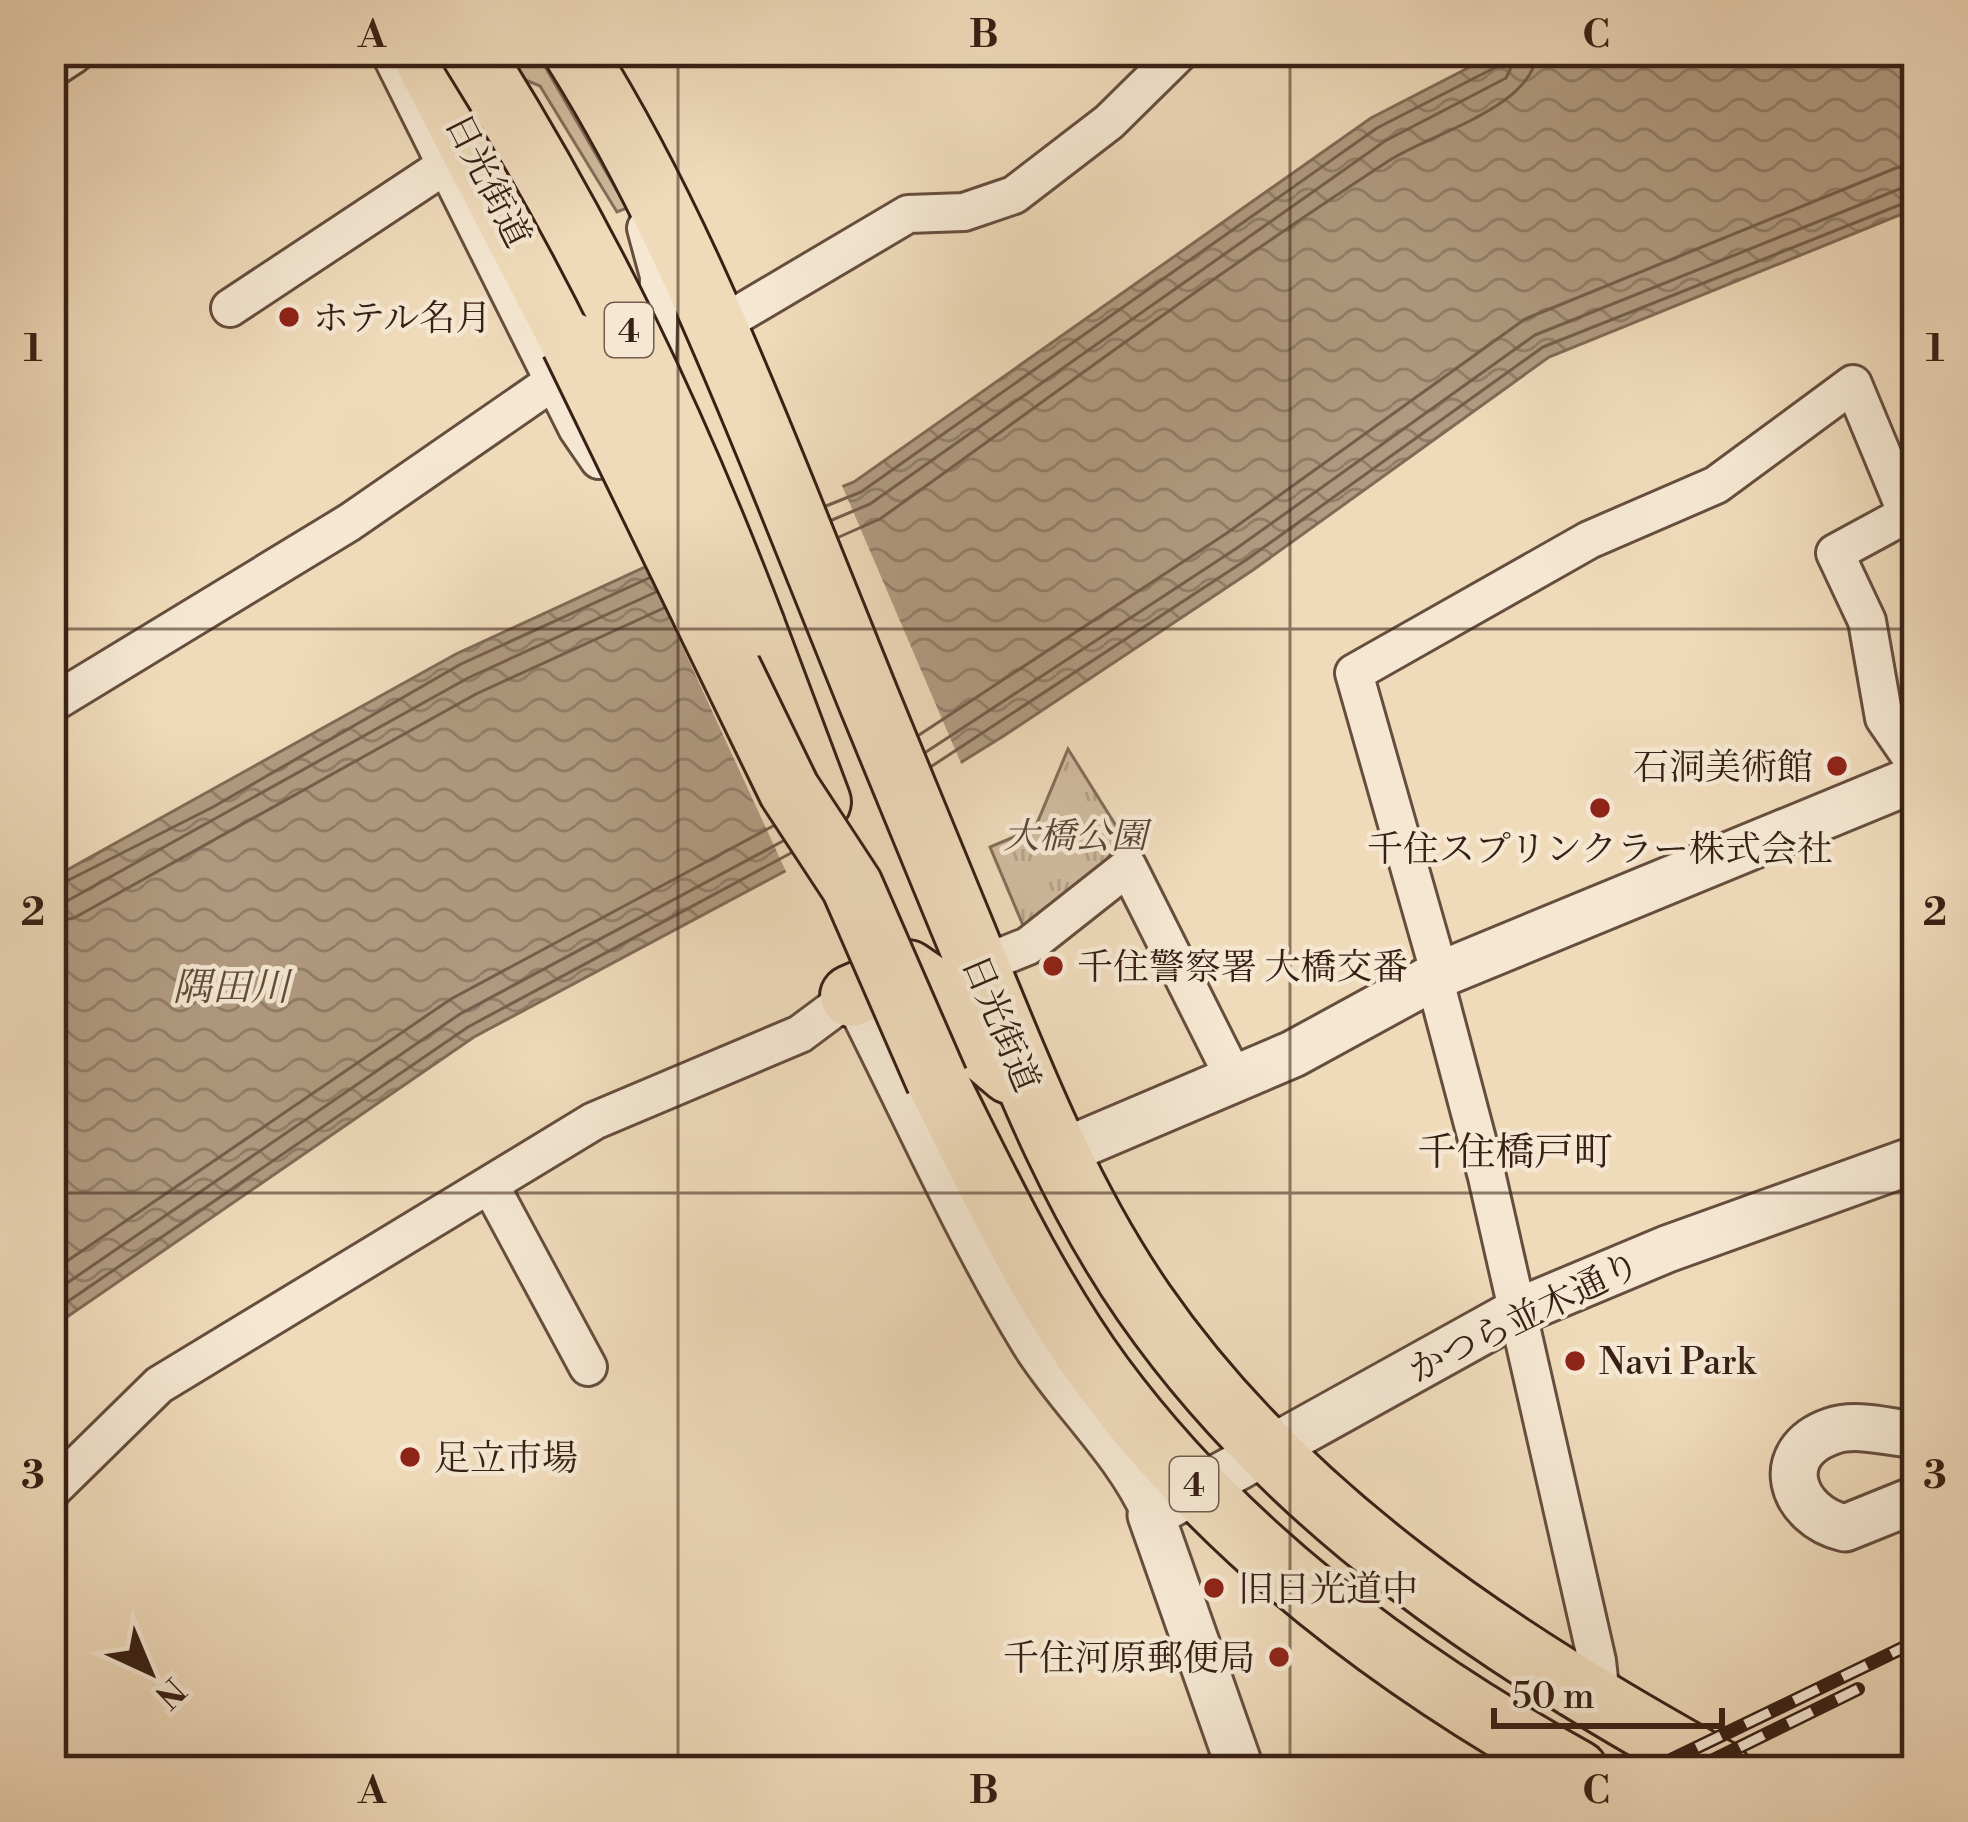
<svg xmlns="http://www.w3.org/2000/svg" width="1968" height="1822" viewBox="0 0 1968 1822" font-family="'Libre Bodoni','Noto Serif JP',serif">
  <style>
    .grass { fill: #d0ba9e; stroke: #846d5a; stroke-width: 3 }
    .park { fill: url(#park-tufts); stroke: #846d5a; stroke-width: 3 }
    .water { fill: url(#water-waves); stroke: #816a56; stroke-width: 3 }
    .pier { fill: #efdaba }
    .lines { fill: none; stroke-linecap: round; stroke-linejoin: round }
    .shore { stroke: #745e4c; stroke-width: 3 }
    .minor-casing { stroke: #664e3e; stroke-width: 42 }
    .tertiary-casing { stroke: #664e3e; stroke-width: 51 }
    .trunk-casing { stroke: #382015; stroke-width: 66 }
    .minor { stroke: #f5e7d2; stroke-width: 36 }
    .tertiary { stroke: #f5e7d2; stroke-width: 45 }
    .trunk { stroke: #efdaba; stroke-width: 60 }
    .rail-casing { stroke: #382015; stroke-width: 14 }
    .rail { stroke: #f5e7d2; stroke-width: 9; stroke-dasharray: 27; stroke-linecap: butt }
    .trunk-bridge-casing { stroke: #382015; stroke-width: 66; stroke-linecap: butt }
    .trunk-bridge { stroke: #efdaba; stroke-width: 60 }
    .grid { fill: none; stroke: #382015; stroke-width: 3; stroke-opacity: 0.55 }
    .poi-dot { fill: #8f2418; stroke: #f5e7d2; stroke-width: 4.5 }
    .labels { text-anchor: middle; stroke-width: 9; stroke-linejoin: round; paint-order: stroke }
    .shield { fill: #f5e7d2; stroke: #715c4e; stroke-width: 3 }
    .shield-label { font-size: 33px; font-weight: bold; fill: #382015 }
    .street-label { font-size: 36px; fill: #382015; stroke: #f5e7d2 }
    .poi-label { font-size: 36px; fill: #382015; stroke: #f5e7d2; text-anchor: start }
    .park-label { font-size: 36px; font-style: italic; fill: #5e4637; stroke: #f5e7d2 }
    .water-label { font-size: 39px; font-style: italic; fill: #624b3b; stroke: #f5e7d2 }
    .neighbourhood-label { font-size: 39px; fill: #382015; stroke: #f5e7d2 }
    .neatline { fill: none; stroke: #382015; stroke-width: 4.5 }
    .grid-label { font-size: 39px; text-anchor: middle; font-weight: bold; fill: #382015 }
  </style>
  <defs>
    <pattern id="park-tufts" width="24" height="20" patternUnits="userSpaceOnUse" patternTransform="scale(3)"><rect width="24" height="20" fill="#d0ba9e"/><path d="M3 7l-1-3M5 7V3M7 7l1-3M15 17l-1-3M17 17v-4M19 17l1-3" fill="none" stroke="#b3a087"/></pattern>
    <pattern id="water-waves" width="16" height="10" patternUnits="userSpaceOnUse" patternTransform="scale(3)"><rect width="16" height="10" fill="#b19b82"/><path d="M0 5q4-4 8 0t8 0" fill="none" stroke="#917e69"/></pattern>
  </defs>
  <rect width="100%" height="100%" fill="#efdaba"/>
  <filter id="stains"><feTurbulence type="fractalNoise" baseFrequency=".00167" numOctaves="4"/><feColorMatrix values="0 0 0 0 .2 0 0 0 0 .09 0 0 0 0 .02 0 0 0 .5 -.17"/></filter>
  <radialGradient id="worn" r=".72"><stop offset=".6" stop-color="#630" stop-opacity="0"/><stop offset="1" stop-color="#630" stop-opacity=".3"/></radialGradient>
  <!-- grass -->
  <path class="grass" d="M504 51H536L627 208 617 212 540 86 523 79Z"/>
  <!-- park -->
  <path class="park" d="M1068 749 1123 837C1099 874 1064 909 1025 930L990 847 1035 828Z"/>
  <!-- water -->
  <path class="water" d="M1501 51H1917V208L1549 357 1253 570 1002 737 787 870 474 1037 51 1328V879L456 654 693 545 854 482 1371 118Z"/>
  <!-- pier -->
  <path class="pier" d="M840 481 963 768 788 876 643 561Z"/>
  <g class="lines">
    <!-- shore -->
    <g class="shore">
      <path d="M826 506 861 492 1377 128 1498 66 1504 51"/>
      <path d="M832 520 870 504 1385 141 1506 78 1519 51"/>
      <path d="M839 537 880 519C1049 398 1216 273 1390 160 1432 133 1535 107 1537 51"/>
      <path d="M919 735 1227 533 1525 319 1896 168 1917 164"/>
      <path d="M926 752 1237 548 1535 335 1917 182"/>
      <path d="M932 766 1246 560 1543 347 1917 198"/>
      <path d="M51 889 213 807 461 664 649 578"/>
      <path d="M51 904 67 901 468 678 656 592"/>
      <path d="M51 922 74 918 476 694 664 608"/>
      <path d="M51 1272 451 999 773 826"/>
      <path d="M51 1294 460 1014 783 841"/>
      <path d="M51 1313 468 1027 791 853"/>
    </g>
    <defs>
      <g id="minor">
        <path d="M389 51 577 428 599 460 625 455"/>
        <path d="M646 228 659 276 657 374"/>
        <path d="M230 308 446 165"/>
        <path d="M717 327 908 214 964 212 1014 195 1109 122 1181 51"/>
        <path d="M51 704 350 522 554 381"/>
        <path d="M978 966 1028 946 1128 867 1234 1078"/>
        <path d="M1440 975 1354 673 1589 540 1716 485 1853 384 1907 514 1835 553 1867 621 1884 718 1917 766"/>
        <path d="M1434 977 1487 1177 1597 1661 1602 1705"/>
        <path d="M491 1187 588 1367"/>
        <path d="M51 1491 159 1385 594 1121 800 1034 851 996C910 1111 962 1231 1029 1342 1066 1402 1122 1450 1151 1515"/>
      </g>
      <g id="tertiary">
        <path d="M51 64 71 51"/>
        <path d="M1058 1154 1293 1054 1434 977 1917 778"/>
        <path d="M1917 1435C1891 1433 1857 1422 1832 1431 1771 1452 1790 1515 1845 1528L1917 1499"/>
        <path d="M1241 1771 1151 1515 1519 1311 1667 1249 1917 1159"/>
      </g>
      <g id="trunk">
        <path d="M421 51 572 343"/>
        <path d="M574 51C662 191 724 341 786 494 844 639 903 785 963 929 1016 1058 1065 1189 1144 1303 1289 1512 1502 1650 1720 1771"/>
        <path d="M754 626 820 802"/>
        <path d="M851 996 908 971 936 990 965 1035 1010 1073"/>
        <path d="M937 1081C987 1180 1036 1286 1102 1376 1226 1544 1396 1671 1577 1771"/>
      </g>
    </defs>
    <!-- minor casing -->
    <use href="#minor" class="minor-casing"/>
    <!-- tertiary casing -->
    <use href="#tertiary" class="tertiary-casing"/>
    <!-- trunk casing -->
    <use href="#trunk" class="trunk-casing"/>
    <!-- minor -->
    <use href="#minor" class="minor"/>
    <!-- tertiary -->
    <use href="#tertiary" class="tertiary"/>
    <!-- trunk -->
    <use href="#trunk" class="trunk"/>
    <defs>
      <g id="rail">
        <path d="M1648 1771 1917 1641"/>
        <path d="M1691 1771 1858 1689"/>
      </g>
    </defs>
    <!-- rail casing -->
    <use href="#rail" class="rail-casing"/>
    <!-- rail -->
    <use href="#rail" class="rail"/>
    <defs>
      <g id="trunk-bridge">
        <path d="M471 51C589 239 675 418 754 626"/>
        <path d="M572 343 789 790 852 886 937 1081"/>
      </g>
    </defs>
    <!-- trunk-bridge casing -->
    <use href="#trunk-bridge" class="trunk-bridge-casing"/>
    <!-- trunk-bridge -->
    <use href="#trunk-bridge" class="trunk-bridge"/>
  </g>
  <!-- grid -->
  <path class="grid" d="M678 51V1771M1290 51V1771M51 629H1917M51 1193H1917"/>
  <!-- markers -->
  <g class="poi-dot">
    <circle cx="289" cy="317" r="12"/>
    <circle cx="1837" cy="766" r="12"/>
    <circle cx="1600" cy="808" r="12"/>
    <circle cx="1053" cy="966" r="12"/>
    <circle cx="1575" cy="1361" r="12"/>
    <circle cx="410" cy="1457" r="12"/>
    <circle cx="1214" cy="1588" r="12"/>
    <circle cx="1279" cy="1657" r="12"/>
  </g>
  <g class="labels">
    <!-- shield labels -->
    <g class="shield">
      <rect x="605" y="303" width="48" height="54" rx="9"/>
      <rect x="1170" y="1457" width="48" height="54" rx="9"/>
    </g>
    <g class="shield-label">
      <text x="629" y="342">4</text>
      <text x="1194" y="1496">4</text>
    </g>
    <!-- street labels -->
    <g class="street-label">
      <text transform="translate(489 180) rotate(63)" y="13">日光街道</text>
      <text transform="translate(1002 1023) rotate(67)" y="13">日光街道</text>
      <text transform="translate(1524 1316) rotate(-26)" y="13">かつら並木通り</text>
    </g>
    <!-- poi labels -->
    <g class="poi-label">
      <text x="313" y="330">ホテル名月</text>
      <text x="1813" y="779" text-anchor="end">石洞美術館</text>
      <text x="1600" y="861" text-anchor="middle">千住スプリンクラー株式会社</text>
      <text x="1077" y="979">千住警察署 大橋交番</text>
      <text x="1599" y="1374">Navi Park</text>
      <text x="434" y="1470">足立市場</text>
      <text x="1238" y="1601">旧日光道中</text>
      <text x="1255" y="1670" text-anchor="end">千住河原郵便局</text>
    </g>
    <!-- park labels -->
    <g class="park-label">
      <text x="1075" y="848">大橋公園</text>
    </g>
    <!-- water labels -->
    <g class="water-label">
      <text x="231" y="1000">隅田川</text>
    </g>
    <!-- neighbourhood labels -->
    <g class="neighbourhood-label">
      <text x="1515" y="1165">千住橋戸町</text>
    </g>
  </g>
  <!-- margin -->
  <rect width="1968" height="1822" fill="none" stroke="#efdaba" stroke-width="132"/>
  <!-- north arrow -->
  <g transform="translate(150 1672) rotate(136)" stroke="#f5e7d2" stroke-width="9" paint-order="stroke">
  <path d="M0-9L21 45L0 30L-21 45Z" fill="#382015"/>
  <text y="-18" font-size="33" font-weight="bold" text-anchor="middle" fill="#382015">N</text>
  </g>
  <!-- scale -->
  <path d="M1494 1708v18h228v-18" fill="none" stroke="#382015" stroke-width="6"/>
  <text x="1512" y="1708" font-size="36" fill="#382015" stroke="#f5e7d2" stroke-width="9" paint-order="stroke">50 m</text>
  <rect x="66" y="66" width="1836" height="1690" class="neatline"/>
  <g class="grid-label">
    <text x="372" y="47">A</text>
    <text x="984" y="47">B</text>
    <text x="1596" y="47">C</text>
    <text x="33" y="361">1</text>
    <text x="1935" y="361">1</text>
    <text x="33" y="925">2</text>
    <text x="1935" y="925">2</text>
    <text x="33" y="1488">3</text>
    <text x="1935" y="1488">3</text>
    <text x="372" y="1803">A</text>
    <text x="984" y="1803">B</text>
    <text x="1596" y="1803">C</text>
  </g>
  <rect width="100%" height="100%" filter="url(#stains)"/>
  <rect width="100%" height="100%" fill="url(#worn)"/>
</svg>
